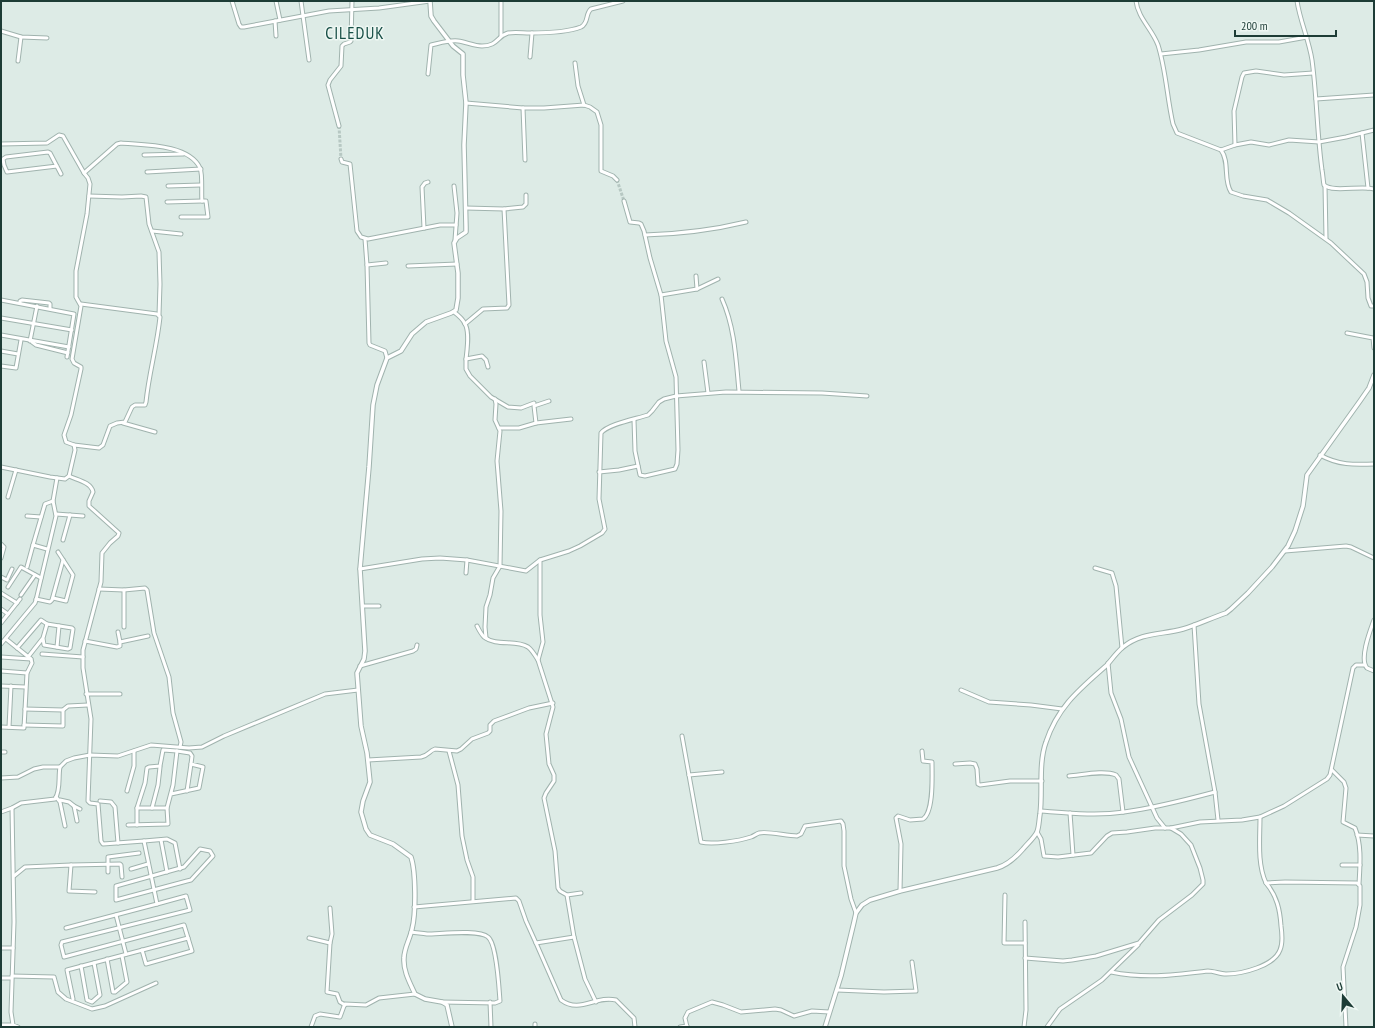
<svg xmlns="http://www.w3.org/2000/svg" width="1375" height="1028" viewBox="0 0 1375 1028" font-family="'PT Sans Narrow',sans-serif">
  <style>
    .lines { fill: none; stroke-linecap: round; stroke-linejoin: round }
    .minor-tunnel { stroke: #b7c8c3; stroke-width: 3; stroke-dasharray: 3 1.5; stroke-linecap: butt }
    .minor-casing { stroke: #a0b3ae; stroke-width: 5 }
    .tertiary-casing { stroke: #a0b3ae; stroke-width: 5.5 }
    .minor { stroke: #fff; stroke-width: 3 }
    .tertiary { stroke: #fff; stroke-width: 3.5 }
    .labels { text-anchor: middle; stroke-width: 3; stroke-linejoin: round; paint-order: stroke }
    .quarter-label { font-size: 17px; letter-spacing: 1px; fill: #184f46; stroke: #eef7f3 }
  </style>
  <rect width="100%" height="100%" fill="#ddebe6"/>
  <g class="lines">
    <!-- minor-tunnel -->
    <g class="minor-tunnel">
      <path d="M339 126 341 159"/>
      <path d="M617 180 624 201"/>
    </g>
    <defs>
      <g id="minor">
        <path d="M232 1 239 24 241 27H244L329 11 379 8 430 1"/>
        <path d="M276 1 280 20"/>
        <path d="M301 1 309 60"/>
        <path d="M501 1V36"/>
        <path d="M1136 1C1138 18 1152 29 1158 45 1166 70 1167 98 1173 124L1177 133 1221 150C1230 162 1223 180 1231 192L1243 196 1267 200 1289 213 1331 243 1364 274 1367 282 1368 298 1371 306H1374"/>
        <path d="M1297 1C1300 21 1309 40 1312 60 1317 97 1317 134 1322 170 1323 175 1323 180 1324 185 1334 193 1361 185 1374 189"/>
        <path d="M275 21 276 36"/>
        <path d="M1 31 21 37 47 38"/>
        <path d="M1161 54 1199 50 1246 42H1279L1307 37"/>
        <path d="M530 57 532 33"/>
        <path d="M18 61 21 37"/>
        <path d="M575 63 578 86 584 105"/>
        <path d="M428 74 431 45C440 43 449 40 458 41 466 42 474 46 482 46 498 46 497 36 508 33 515 32 523 33 530 33 543 33 568 32 581 27 589 23 585 14 591 9L623 1"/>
        <path d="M1316 99 1374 95"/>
        <path d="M466 103 523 108H544L584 105 590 107 597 112 601 125V171L613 176 617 180"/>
        <path d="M523 108 525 160"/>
        <path d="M339 126 328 85 330 80 341 66 342 46 344 44 350 42 351 41 352 1"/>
        <path d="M1362 133 1368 188"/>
        <path d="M1 144 47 143 59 135 63 136 84 173 88 178 90 184 87 214 76 271V297L81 306 72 359 74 363 81 367V369L71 415 64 435 66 442 74 445 75 450 69 476 65 479 50 477 1 467"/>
        <path d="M1235 145 1234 111 1242 77 1244 73 1256 71 1284 75 1313 73"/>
        <path d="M1221 150 1235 145 1251 142 1269 145 1289 140 1319 142 1346 137 1374 130"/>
        <path d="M144 155 183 154"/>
        <path d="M341 159 342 162 350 164 357 231 361 237 368 239 440 225H456"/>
        <path d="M57 166 7 172 4 165 3 159 6 157 48 152 50 153 61 174"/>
        <path d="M147 172 201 169"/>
        <path d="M84 173 117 144 121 143C143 145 189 144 200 168 203 174 201 194 202 201H206L208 217H181"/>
        <path d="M168 186 201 185"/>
        <path d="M454 186 457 213 455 240"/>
        <path d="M1325 186 1326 238"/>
        <path d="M89 196 122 197 141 196 146 197 149 224 159 252 160 284 159 315"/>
        <path d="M624 201 630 222 639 223 641 224 644 231 650 258 661 295 666 341 676 377 678 450 677 464 675 469 645 476 640 475 635 451 634 420"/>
        <path d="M167 202 202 201"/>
        <path d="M466 208 504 209 523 207 526 204V195"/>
        <path d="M424 228 422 187 425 183 428 182"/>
        <path d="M152 231 181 234"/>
        <path d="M645 235C680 234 713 230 746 222"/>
        <path d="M365 239 367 265 386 263"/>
        <path d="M367 265 369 343 370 345 385 351 387 358"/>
        <path d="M408 266 457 264"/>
        <path d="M696 276 697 289"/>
        <path d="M661 295 697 289 718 279"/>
        <path d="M722 299C735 328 736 360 739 391"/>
        <path d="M1 300 74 314 67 357"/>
        <path d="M20 303V301L22 300 49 303 50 304V308"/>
        <path d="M454 312C458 315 463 319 465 324 470 332 467 350 466 359L482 356 486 360 488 367"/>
        <path d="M1 318 72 330"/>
        <path d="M465 324 483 309 507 308 509 305 504 209"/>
        <path d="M1347 333 1373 338 1374 348"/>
        <path d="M1 335 69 347"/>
        <path d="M30 341 37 306"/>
        <path d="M32 342 36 345 68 353"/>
        <path d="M1 351 18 354"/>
        <path d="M466 359V369L470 376 491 397 508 407 521 408 534 403"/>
        <path d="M704 362 708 393"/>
        <path d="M1 366 16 368 21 340"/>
        <path d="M123 423 155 432"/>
        <path d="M536 423 534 406 549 401"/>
        <path d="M499 428H519L536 423 571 419"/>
        <path d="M74 445 99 448 103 445 110 426 117 423 125 422 132 407 135 405H145L146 402C149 373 157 346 160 317L157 314 81 304"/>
        <path d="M1320 455C1338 465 1354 465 1374 464"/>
        <path d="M599 472 619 470 638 466"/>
        <path d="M8 497 16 470"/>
        <path d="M56 514 83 516"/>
        <path d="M27 516 41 517"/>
        <path d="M63 540 70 515"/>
        <path d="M1 544 4 547 1 558"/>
        <path d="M33 545 47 549"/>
        <path d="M1285 551 1346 546 1351 547 1374 558"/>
        <path d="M540 560V615L543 642 538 660 553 707 546 734 549 764 554 775V781L546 793 544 798 555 851 558 888 560 891 567 895 574 937"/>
        <path d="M27 567 33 545 45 504 53 501"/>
        <path d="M1095 568 1112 573 1116 586 1122 648"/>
        <path d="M360 569 422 559 440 558 467 560 526 571 540 560 569 551 580 546 602 533 605 529 599 499 601 433C608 424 636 419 648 415L652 411 659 402 664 399 676 396 726 392 822 393 867 396"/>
        <path d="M466 573 467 560"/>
        <path d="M1 577 7 580 12 569"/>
        <path d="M8 587 21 567 41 578"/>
        <path d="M99 589 124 590 145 588 147 590 154 633 169 677 173 713 181 742 180 747"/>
        <path d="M124 590V627"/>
        <path d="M1 593 17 603"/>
        <path d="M21 595 35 575"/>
        <path d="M53 598 66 601 73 575 58 552"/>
        <path d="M36 599 50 602 52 600 63 560"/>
        <path d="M363 606H379"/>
        <path d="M1 609 8 614"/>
        <path d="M1374 620C1370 631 1359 659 1367 668L1374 671"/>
        <path d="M1 623 20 599"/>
        <path d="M1194 625 1199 704 1215 792 1218 820"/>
        <path d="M477 626C479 630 481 634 484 637 497 647 515 639 528 647 532 650 535 655 538 660"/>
        <path d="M118 632 120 642"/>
        <path d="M486 638 485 627 486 607 490 595 493 578 500 566 501 511 497 461 500 431 495 420 496 404 495 399"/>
        <path d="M85 641 117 647 120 646V642L148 636"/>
        <path d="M1 644 35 603 36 600 56 516 53 501 57 478"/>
        <path d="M57 647 59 626"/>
        <path d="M17 648 41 620 47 624"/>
        <path d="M42 654 83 657"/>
        <path d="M1 657 31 659"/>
        <path d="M28 657 43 638 47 624 72 628 73 629 70 648 68 649 44 645 43 638"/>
        <path d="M1108 663 1111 693 1121 719 1129 757 1157 818 1165 828"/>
        <path d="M360 666 413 651 416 649 417 645"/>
        <path d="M1 671 27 673"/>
        <path d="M1 686 25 687"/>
        <path d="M961 690 989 702 1031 705 1062 709"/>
        <path d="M86 694H120"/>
        <path d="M25 709 63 710 68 706 88 705"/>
        <path d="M24 725 63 726V710"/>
        <path d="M1 727 24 728 27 673 32 663 31 659 6 639"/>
        <path d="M9 727 11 686"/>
        <path d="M682 736 701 842C712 845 739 841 751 837 754 836 756 834 759 833 769 831 786 836 797 836L801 834 805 826 841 821 843 824 844 831V866L851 899 856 913"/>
        <path d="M449 751 458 785 462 836 467 860 473 877V901"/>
        <path d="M1 752H5"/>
        <path d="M368 760 421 757C429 755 429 751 435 749L457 751 461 749 472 739 488 733 490 731V725L494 721 529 708 553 703"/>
        <path d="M955 764 970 763 975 764 977 769 978 784 980 785 1010 781H1042"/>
        <path d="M1332 770 1344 782 1346 788 1343 822 1355 828C1362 845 1360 866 1359 884"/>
        <path d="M689 775 722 772"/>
        <path d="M1069 776C1082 775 1104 770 1116 775L1119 779 1123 812"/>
        <path d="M1 778 18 777 34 769 43 767H60"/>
        <path d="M127 791 134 766V751"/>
        <path d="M187 791 191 764"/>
        <path d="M56 797 60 802 65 826"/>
        <path d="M60 800 69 802 74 806 77 821"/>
        <path d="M100 801 111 802 115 807 118 843"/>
        <path d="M74 806 80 809"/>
        <path d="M12 808 14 922 11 1012 13 1025 18 1027"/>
        <path d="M137 808H152L158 785 160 767"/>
        <path d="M152 808H167"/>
        <path d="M1041 811C1068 813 1097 816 1124 812 1155 808 1185 800 1215 792"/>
        <path d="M1 812 12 808 21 803 55 799C61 790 58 777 60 767L66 761 74 758 90 755 118 756 151 745 189 748 202 747 224 736 325 694 358 690"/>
        <path d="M1070 813 1073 855"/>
        <path d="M1260 817C1260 838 1257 864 1266 883L1285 882 1357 883 1360 886V905L1356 927 1343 967 1346 1027"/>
        <path d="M128 825 168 824 167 808 173 785 177 751 190 753 192 756 191 764 203 767 199 788 171 794"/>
        <path d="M137 825V808L145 783 147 768 149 767 160 766 163 750 177 751"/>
        <path d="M1037 832 1041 839 1044 856 1058 857 1091 853 1107 836 1112 833 1127 832 1155 828H1171L1200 822 1242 820 1260 817 1284 806 1327 779 1330 775 1353 668 1356 665H1364"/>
        <path d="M1357 835 1374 836"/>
        <path d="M161 840 167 872"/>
        <path d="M144 841 167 839 175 843 180 869"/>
        <path d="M200 849 210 851 213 856 191 880 187 881 116 900V886L184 867Z"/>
        <path d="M71 865 120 864 121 865 122 877"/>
        <path d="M1342 865H1360"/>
        <path d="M131 869 148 864"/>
        <path d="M108 872V857L139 853"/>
        <path d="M14 876 25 867 71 865 69 891 95 892"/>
        <path d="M900 891 901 844 896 818 898 816 910 820 923 819C934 812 932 775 932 762L923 761 922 751"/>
        <path d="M567 895 581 893"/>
        <path d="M1005 895 1004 943H1025"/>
        <path d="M414 907 516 898 519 901 526 921 536 943 574 937 585 979 596 1002"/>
        <path d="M330 908 332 934 330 943 327 992 337 994 340 1002 345 1005"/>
        <path d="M116 915 126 954"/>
        <path d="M66 928 157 904 144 841 103 844 101 841 98 804 90 803 88 801 91 719 83 668V650L101 582 102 553 110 543 118 536 119 533 89 506V501L93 492C91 482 77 480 69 476"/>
        <path d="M411 932C416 933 422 933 427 934 440 934 479 929 488 937 497 944 499 989 500 1001L495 1003 442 1002"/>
        <path d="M309 938 330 943"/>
        <path d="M536 943 561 1000C580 1014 596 995 616 1000L634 1018 635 1027"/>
        <path d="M1 948H13"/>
        <path d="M142 950 146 964 192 951 184 925 64 957 61 945 62 942 190 910 186 896 157 904"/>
        <path d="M1025 958 1063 961 1072 960 1096 956 1139 943 1159 920 1192 895 1203 884V880L1200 868 1191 845 1181 834 1171 828"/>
        <path d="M107 959 113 992H115L127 982 122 956"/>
        <path d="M81 966 87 1000 92 1002 100 995 94 963"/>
        <path d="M1111 972C1146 979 1174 975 1208 971 1214 971 1220 974 1226 974 1242 974 1274 966 1280 950 1283 943 1282 933 1281 926 1280 910 1277 896 1266 883"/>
        <path d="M12 976 54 977 58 992 66 999 92 1009 105 1006 156 983"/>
        <path d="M1 978H11"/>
        <path d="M837 990 884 992 916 991 912 962"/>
        <path d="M73 999 67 970 188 938"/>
        <path d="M490 1002 491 1027"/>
        <path d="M535 1024V1027"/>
        <path d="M1 1025H13"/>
        <path d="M311 1027 315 1016 320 1014 340 1017 344 1006 345 1004 366 1005 379 998 415 994"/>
        <path d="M680 1027 687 1026"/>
        <path d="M687 1027 685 1018 688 1012 712 1002 723 1005 741 1012 775 1009 781 1010 794 1016 812 1011 829 1012"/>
        <path d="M1024 1027 1026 1010 1025 922"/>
        <path d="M1047 1027 1060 1009 1102 980 1138 945"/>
      </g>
      <g id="tertiary">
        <path d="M430 1 431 16 434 21 453 46 463 54V75L466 103 464 145 466 227V232L457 238 454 243 458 273V298L456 310 451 313 426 322 412 334 401 351 387 358 377 385 373 405 369 467 360 569 365 651 364 659 357 673 361 726 367 753 370 782 363 801 361 812 366 829 370 835 393 844 411 857C416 872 416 914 412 929 410 939 404 948 404 958 403 971 410 983 415 994L425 999 442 1002 447 1005 452 1027"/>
        <path d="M825 1027 841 976 854 922 856 913 862 905 870 900 900 891 997 868C1008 865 1016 857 1023 849 1028 843 1034 838 1037 832 1039 827 1039 820 1040 814 1043 792 1038 764 1046 742 1058 706 1080 689 1107 665 1112 659 1117 652 1123 647 1142 632 1161 635 1183 629 1197 625 1211 618 1226 613L1231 609 1248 593 1272 567 1288 546 1295 531 1303 506 1307 475 1360 401 1369 388 1374 375"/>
      </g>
    </defs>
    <!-- minor casing -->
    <use href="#minor" class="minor-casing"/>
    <!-- tertiary casing -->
    <use href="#tertiary" class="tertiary-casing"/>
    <!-- minor -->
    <use href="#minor" class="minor"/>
    <!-- tertiary -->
    <use href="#tertiary" class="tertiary"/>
  </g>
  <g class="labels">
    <!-- quarter labels -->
    <g class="quarter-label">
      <text x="355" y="39">CILEDUK</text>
    </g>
  </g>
  <!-- border -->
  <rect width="1375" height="1028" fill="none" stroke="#1d3c36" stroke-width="4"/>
  <!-- north arrow -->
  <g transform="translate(1343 996) rotate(341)" stroke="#eef7f3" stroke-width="3" paint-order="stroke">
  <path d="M0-3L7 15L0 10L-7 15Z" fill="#1d3c36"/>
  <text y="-6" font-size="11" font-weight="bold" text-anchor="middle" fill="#1d3c36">U</text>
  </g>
  <!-- scale -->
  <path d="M1235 30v6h101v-6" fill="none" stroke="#1d3c36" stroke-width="2"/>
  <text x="1241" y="30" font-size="12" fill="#1d3c36" stroke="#eef7f3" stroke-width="3" paint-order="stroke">200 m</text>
</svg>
